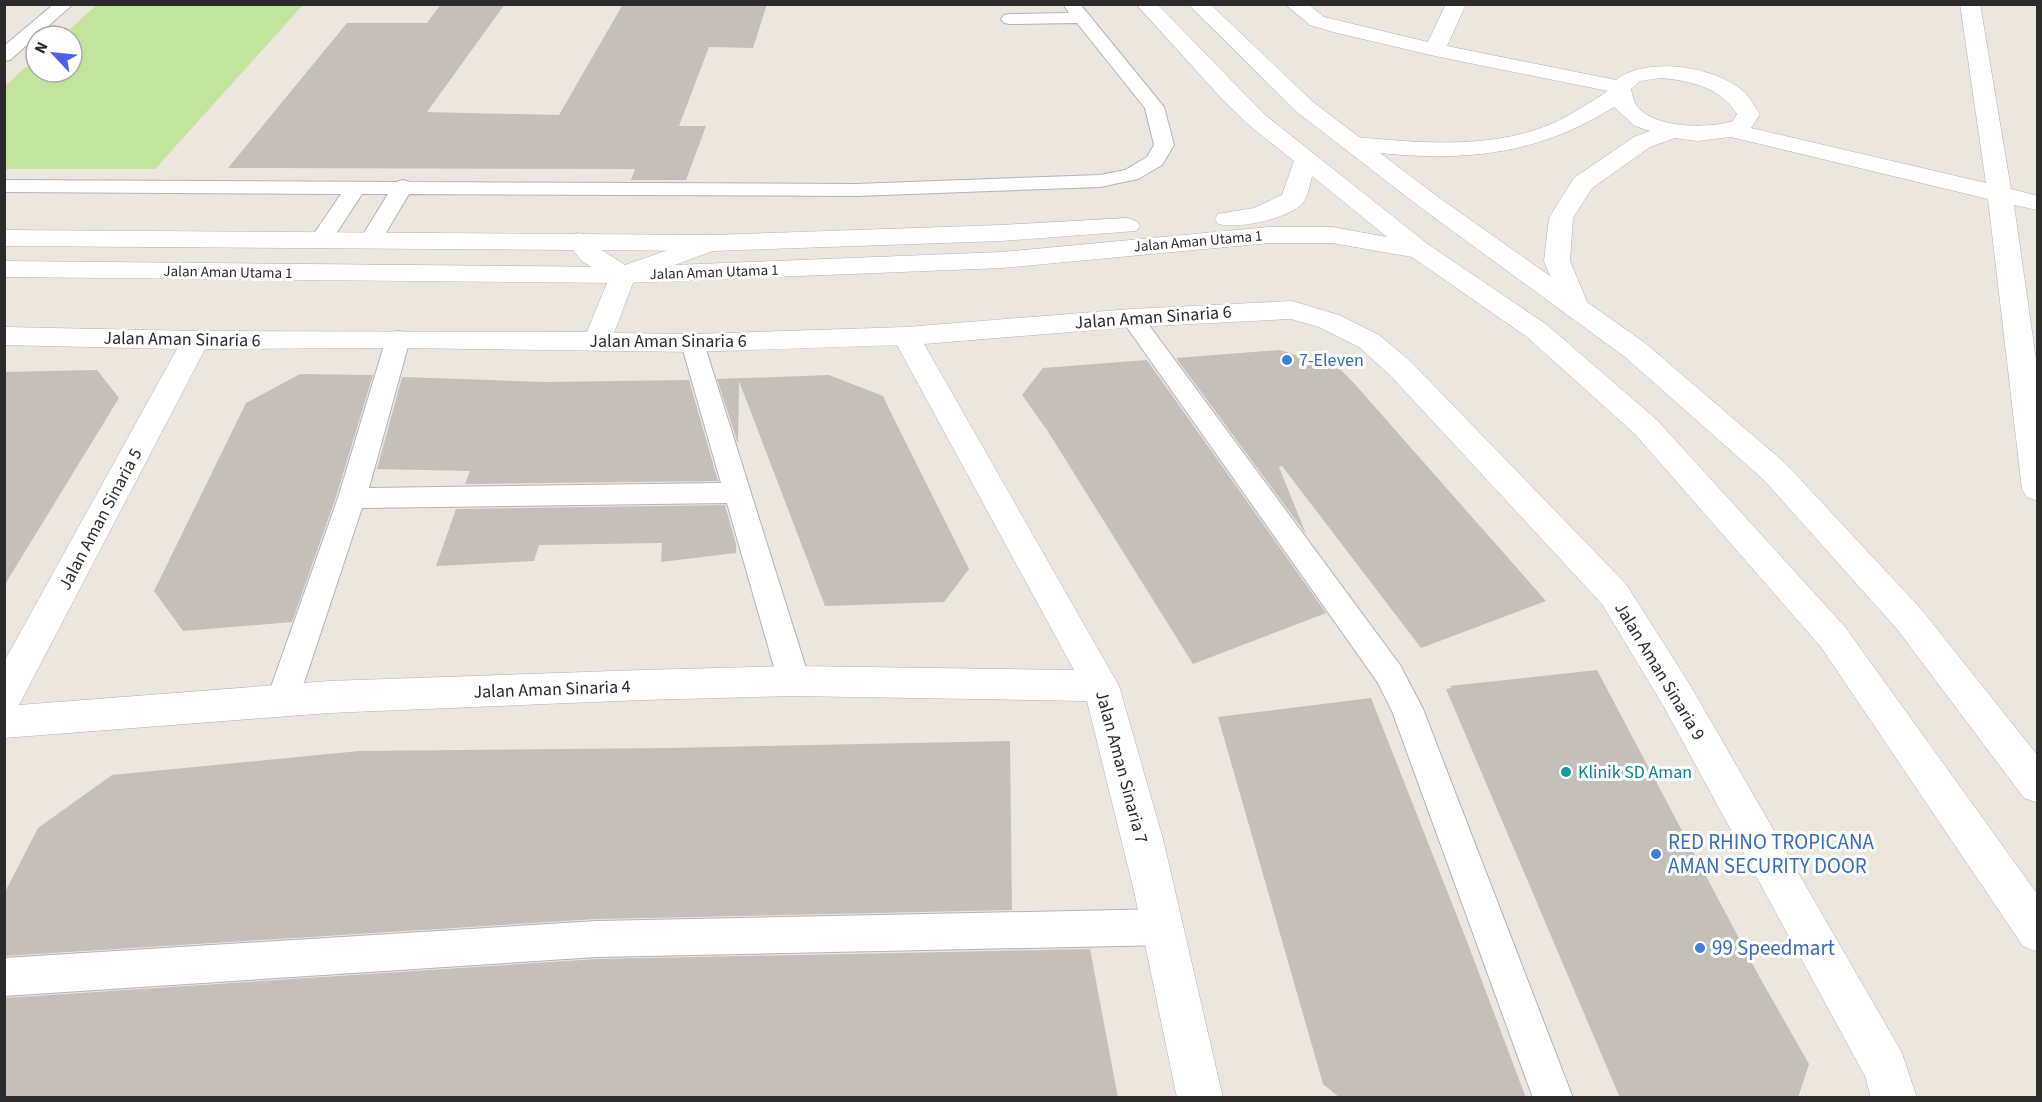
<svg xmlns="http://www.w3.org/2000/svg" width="2042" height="1102" viewBox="0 0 2042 1102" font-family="'Source Sans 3',sans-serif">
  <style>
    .pitch { fill: #c2e49c }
    .building { fill: #c4c0b9 }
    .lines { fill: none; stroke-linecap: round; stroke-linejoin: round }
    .lane-casing { stroke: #b1b3bd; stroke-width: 2 }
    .street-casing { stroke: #b1b3bd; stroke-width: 1 }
    .secondary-casing { stroke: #b1b3bd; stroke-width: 1 }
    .lane { fill: #fff; fill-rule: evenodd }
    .street { fill: #fff; fill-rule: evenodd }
    .secondary { fill: #fff; fill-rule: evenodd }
    .shop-dot { fill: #3f7fe0; stroke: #fff; stroke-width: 2 }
    .culture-dot { fill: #0f9aa8; stroke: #fff; stroke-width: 2 }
    .labels { text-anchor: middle; stroke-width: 6; stroke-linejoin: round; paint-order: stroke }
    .far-street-label { font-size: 15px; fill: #2b2b2b; stroke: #fff }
    .street-label { font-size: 18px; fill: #2b2b2b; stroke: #fff }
    .shop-label { font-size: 18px; fill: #366cbe; stroke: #fff; text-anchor: start }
    .culture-label { font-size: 18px; fill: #0d838f; stroke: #fff; text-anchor: start }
    .near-shop-label { font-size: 21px; fill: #366cbe; stroke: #fff; text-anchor: start }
  </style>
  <rect width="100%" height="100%" fill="#ebe6de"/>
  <!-- pitch -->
  <path class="pitch" d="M98 4H303V5L155 169H5V86L36 58V72H72V36H62Z"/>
  <!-- building -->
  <g class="building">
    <path d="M441 4H505L427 112 559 115 623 4H767L753 48 709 47 679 126H706L686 180H631L635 169 228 168 347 23H427Z"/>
    <path d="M1280 350 1341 370 1352 381 1546 601 1421 648 1282 466 1279 467 1306 534 1176 358Z"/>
    <path d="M1147 360 1326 613 1193 664 1047 430 1022 395 1043 368Z"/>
    <path d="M97 370 119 398 4 586V372Z"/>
    <path d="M300 374 373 375 336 497 292 622 183 631 154 591 246 403Z"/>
    <path d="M829 375 883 396 891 413 969 569 944 602 825 606 739 381 738 444 717 379Z"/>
    <path d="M402 377 545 382 689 380 718 481 465 484 470 471 377 469Z"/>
    <path d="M725 505 736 544V553L661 562 662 543 539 545 534 561 436 566 456 509Z"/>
    <path d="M1597 670 1760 978 1809 1064 1798 1098H1620L1446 689 1452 688 1450 686Z"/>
    <path d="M1371 698 1468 944 1526 1098H1340L1323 1084 1218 717Z"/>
    <path d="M1010 741 1012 910 597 919 4 956V894L38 828 112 775 359 751 670 748Z"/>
    <path d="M1090 949 1118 1098H4V998L597 959Z"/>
  </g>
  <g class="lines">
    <defs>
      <g id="lane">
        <path d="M54 4H73L10 60 4 61V46Z"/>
        <path d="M1063 4H1080L1164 107 1174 145 1162 165 1138 179 1100 187 856 196 409 194 378 246 370 248 362 246 359 241 388 194H362L328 246 320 248 312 246 309 241 341 194 4 192V180L396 182 403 180 410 182 856 184 1100 175 1125 170 1147 157 1154 145 1145 108 1077 23 1010 24 1004 23 1001 19 1004 15 1010 14 1069 13Z"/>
        <path d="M1132 310 1140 313 1400 665 1423 709 1573 1098H1533L1392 711 1378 683 1124 323 1120 318 1124 313Z"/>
        <path d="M398 331 407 333 410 339 369 488 721 483 681 343 684 337 693 335 702 337 810 681 805 690 794 694 783 690 778 681 727 503 362 508 298 701 293 711 282 715 271 711 266 701 338 498 386 339 389 333Z"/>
        <path d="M1164 909 1177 914 1182 927 1177 940 1164 945 597 957 4 996V958L597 921Z"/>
      </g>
      <g id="street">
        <path d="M1285 4H1308L1324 17 1428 42 1446 4H1466L1447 46 1616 80C1647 56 1714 66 1743 91 1750 97 1755 107 1760 114L1751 128 1986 183 1960 4H1980L2011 189 2038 196V210L2014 205 2038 374V501L2027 497 2022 489 1988 199 1731 137 1697 141 1675 138 1650 147 1592 188 1573 218 1570 261 1590 309 1586 315 1576 318 1566 315 1544 261 1549 218 1574 178 1634 137 1650 131 1635 126 1614 107C1545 150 1482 160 1402 155 1384 153 1365 153 1347 149L1343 144 1347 139 1355 137C1422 143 1494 150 1556 122 1574 113 1591 102 1608 91L1435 56 1333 32 1310 25ZM1661 78C1691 81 1720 87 1737 114L1733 121C1709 129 1649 129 1635 103 1633 99 1632 93 1631 89L1640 81Z"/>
        <path d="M579 233 588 236 600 249 625 265 712 235 721 238 725 243 721 248 634 280 614 333 693 334 906 327 1132 309 1292 301 1339 315 1379 335 1410 361 1626 584 1690 685 1902 1053 1917 1098H1871L1865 1076 1664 707 1602 604 1390 375 1359 347 1319 327 1291 319 1132 327 924 344 1119 686 1163 839 1223 1098H1177L1134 891 1087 701 794 696 642 700 329 713 4 738V662L177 349 4 345V327L196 331 587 332 609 278 582 261 566 241 570 236ZM897 345 1074 670 794 666 642 670 329 681 19 705 205 349 398 348 693 352Z"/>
      </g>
      <g id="secondary">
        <path d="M1136 4H1157L1265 115 1429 245 1547 325 1657 420 1845 627 2038 895V952L2023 946 1821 647 1635 434 1527 337 1412 257 1332 243H1269L1002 268 623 283 4 277V261L623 267 1002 252 1269 227H1332L1387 237 1312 176C1310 184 1308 196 1303 203 1288 219 1239 229 1218 224L1215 219 1218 214 1254 208 1282 195 1294 161 1249 125 1222 99Z"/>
        <path d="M1188 4H1210L1313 102 1438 197 1645 343 1785 463 1921 609 2038 756V803L2024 798 1897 629 1763 479 1625 357 1420 207 1297 112Z"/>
        <path d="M1127 218 1136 221 1140 226 1136 231 1001 241 712 251 4 246V230L712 235 1001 225Z"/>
      </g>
    </defs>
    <!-- lane casing -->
    <use href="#lane" class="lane-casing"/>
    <!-- street casing -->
    <use href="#street" class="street-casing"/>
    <!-- secondary casing -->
    <use href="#secondary" class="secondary-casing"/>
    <!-- lane -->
    <use href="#lane" class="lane"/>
    <!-- street -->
    <use href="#street" class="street"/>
    <!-- secondary -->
    <use href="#secondary" class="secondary"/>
  </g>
  <!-- markers -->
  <g class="shop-dot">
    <circle cx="1287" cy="360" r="6"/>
    <circle cx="1656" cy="854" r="6"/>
    <circle cx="1700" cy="948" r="6"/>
  </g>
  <circle class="culture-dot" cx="1566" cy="772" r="6"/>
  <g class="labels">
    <!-- far-street labels -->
    <g class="far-street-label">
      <text transform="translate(1198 241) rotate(-5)" y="5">Jalan Aman Utama 1</text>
      <text transform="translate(228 272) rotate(1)" y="5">Jalan Aman Utama 1</text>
      <text transform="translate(714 272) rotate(-2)" y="5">Jalan Aman Utama 1</text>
    </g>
    <!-- street labels -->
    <g class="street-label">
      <text transform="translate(1153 317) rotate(-4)" y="6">Jalan Aman Sinaria 6</text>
      <text transform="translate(182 339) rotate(1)" y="6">Jalan Aman Sinaria 6</text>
      <text x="668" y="347">Jalan Aman Sinaria 6</text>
      <text transform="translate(100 519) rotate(-62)" y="6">Jalan Aman Sinaria 5</text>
      <text transform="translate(1660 671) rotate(59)" y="6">Jalan Aman Sinaria 9</text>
      <text transform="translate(552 689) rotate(-2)" y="6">Jalan Aman Sinaria 4</text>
      <text transform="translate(1122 767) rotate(75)" y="6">Jalan Aman Sinaria 7</text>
    </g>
    <!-- shop labels -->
    <g class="shop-label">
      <text x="1299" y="366">7-Eleven</text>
    </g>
    <!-- culture labels -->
    <g class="culture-label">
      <text x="1578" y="778">Klinik SD Aman</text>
    </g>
    <!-- near-shop labels -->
    <g class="near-shop-label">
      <text x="1668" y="849">RED RHINO TROPICANA<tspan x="1668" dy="24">AMAN SECURITY DOOR</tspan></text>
      <text x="1712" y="955">99 Speedmart</text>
    </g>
  </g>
  <!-- border -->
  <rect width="2042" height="1102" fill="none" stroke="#2b2b2b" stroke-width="12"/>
  <!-- north arrow -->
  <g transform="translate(54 54) rotate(296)"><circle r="28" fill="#ffffff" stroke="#aaaaaa" stroke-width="1.5"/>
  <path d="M0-4.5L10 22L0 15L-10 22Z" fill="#4b61eb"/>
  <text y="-9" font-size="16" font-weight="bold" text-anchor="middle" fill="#2b2b2b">N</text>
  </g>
</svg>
